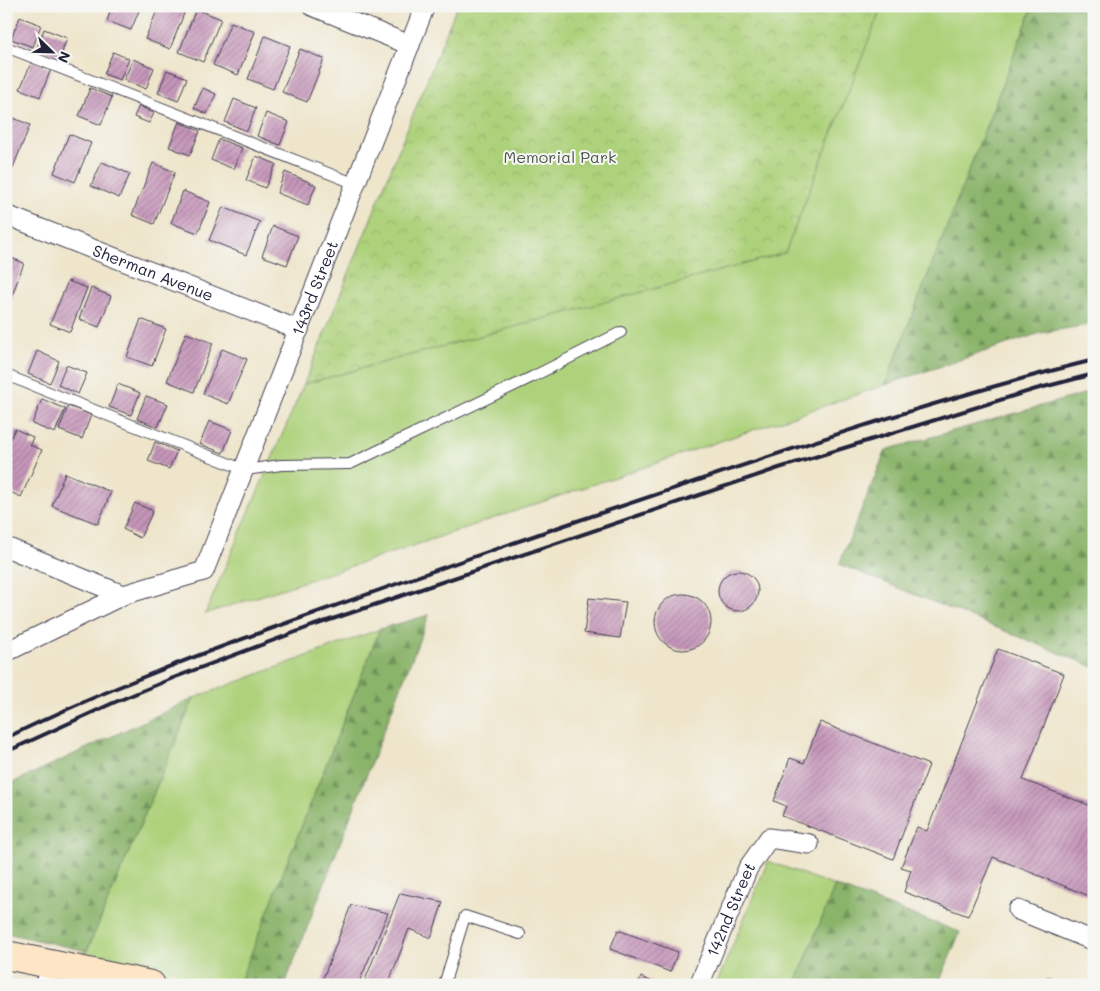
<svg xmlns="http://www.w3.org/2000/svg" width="1100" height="991" viewBox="0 0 1100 991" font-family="Mali,sans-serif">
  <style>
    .green { fill: #aed27b; stroke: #687a5b }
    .forest { fill: url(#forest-firs); stroke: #566b53 }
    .park { fill: url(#park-crowns); stroke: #687a5b }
    .building { fill: url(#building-hatch) }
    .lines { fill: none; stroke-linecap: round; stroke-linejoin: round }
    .service-casing { stroke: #413f51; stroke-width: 12 }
    .minor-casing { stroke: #413f51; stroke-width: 21 }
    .secondary-casing { stroke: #413f51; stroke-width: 30 }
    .service { stroke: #fff; stroke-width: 10 }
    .minor { stroke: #fff; stroke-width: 19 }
    .secondary { stroke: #fde5c5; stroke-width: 28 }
    .rail { stroke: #22223b; stroke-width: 4 }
    .labels { text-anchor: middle; stroke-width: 4; stroke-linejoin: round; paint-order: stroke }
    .park-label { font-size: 16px; fill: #4c574e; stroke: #f6f6f2 }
    .street-label { font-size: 16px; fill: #22223b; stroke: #f6f6f2 }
  </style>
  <defs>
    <pattern id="forest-firs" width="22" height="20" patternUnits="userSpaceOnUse" patternTransform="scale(1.25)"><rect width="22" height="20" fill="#8ab46b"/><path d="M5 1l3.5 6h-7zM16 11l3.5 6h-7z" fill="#709259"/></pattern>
    <pattern id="park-crowns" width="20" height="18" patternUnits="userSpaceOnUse" patternTransform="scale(1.25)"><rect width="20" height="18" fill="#aed27b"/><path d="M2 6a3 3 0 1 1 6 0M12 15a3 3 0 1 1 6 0" fill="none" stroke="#95b46b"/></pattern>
    <pattern id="building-hatch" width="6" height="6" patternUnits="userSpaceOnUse" patternTransform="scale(1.25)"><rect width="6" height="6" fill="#c696ba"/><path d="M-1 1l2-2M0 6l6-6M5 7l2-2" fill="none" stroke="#a07a98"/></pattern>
  </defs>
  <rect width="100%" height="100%" fill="#f6f6f2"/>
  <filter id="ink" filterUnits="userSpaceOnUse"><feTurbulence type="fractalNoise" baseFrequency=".02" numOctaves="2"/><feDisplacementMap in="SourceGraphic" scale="10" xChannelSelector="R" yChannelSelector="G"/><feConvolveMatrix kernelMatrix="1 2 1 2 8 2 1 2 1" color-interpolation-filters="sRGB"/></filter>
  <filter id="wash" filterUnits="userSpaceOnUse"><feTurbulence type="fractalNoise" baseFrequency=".0096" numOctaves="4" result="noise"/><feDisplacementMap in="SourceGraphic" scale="20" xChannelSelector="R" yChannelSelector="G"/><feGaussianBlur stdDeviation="1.12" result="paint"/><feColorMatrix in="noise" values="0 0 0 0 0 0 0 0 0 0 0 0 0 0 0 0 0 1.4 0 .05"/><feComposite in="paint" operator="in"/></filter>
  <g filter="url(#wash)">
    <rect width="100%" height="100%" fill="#eee5cb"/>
    <!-- green -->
    <g class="green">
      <path d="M882 6H1033L885 385 404 549 205 614 304 384 785 253Z"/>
      <path d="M380 629 239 985H45L54 964 87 951 194 698Z"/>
      <path d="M768 861 835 886 795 985H716Z"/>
    </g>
    <!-- forest -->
    <g class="forest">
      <path d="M1033 6H1094V324L1040 333 885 385Z"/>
      <path d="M1094 391V667L839 564 886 450Z"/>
      <path d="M429 615 285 984 240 981 380 629Z"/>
      <path d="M194 698 87 951 6 933V786Z"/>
      <path d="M835 886 960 932 938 985H795Z"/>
    </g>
    <!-- park -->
    <path class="park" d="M457 6H882L785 253 304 384Z"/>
    <g id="blocks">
      <!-- building -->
      <g class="building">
        <path d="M112 6H141L131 30 107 21Z"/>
        <path d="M159 6H187L170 49 145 39Z"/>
        <path d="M196 9 221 19 203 62 179 52Z"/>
        <path d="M20 17 41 25 33 47 11 39Z"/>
        <path d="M231 22 255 32 238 75 213 65Z"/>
        <path d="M44 29 67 38 60 58 37 48Z"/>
        <path d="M265 36 290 46 273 89 248 79Z"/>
        <path d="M300 49 324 59 307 102 282 92Z"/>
        <path d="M113 52 129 59 120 80 104 74Z"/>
        <path d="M133 59 154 68 146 89 124 80Z"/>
        <path d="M32 61 51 69 40 97 20 89Z"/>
        <path d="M167 70 187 78 178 101 158 93Z"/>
        <path d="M90 88 112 97 101 125 79 116Z"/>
        <path d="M203 88 216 94 207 114 194 108Z"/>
        <path d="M234 99 256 108 247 131 225 122Z"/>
        <path d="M139 106 154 113 149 123 134 117Z"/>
        <path d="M266 113 289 122 280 145 257 136Z"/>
        <path d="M9 116 30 125 12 170 6 167V124Z"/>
        <path d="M179 122 200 131 190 155 169 147Z"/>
        <path d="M69 134 91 143 75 182 54 173Z"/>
        <path d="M219 139 242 148 234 169 211 160Z"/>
        <path d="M256 156 276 164 265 188 246 180Z"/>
        <path d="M102 162 130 174 119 198 91 186Z"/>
        <path d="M153 163 175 172 154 224 132 215Z"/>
        <path d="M285 172 316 185 308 205 277 193Z"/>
        <path d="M183 191 210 202 198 233 171 223Z"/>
        <path d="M223 207 260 222 246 255 209 240Z"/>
        <path d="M273 226 298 236 287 265 262 256Z"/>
        <path d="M6 256 24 263 10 301 6 300Z"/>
        <path d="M68 281 87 288 70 332 50 324Z"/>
        <path d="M91 288 111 296 99 327 79 319Z"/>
        <path d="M141 319 166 329 152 366 127 357Z"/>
        <path d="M186 333 213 343 194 392 167 381Z"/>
        <path d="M222 349 247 359 228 404 203 394Z"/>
        <path d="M37 351 59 361 50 383 28 374Z"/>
        <path d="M66 365 87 373 78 394 58 385Z"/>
        <path d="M118 384 140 393 131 415 109 407Z"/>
        <path d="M146 396 168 404 158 427 137 419Z"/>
        <path d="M42 399 65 409 55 433 32 424Z"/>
        <path d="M68 406 91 415 82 439 59 430Z"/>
        <path d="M209 421 232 430 223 453 200 444Z"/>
        <path d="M15 429 33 437 30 445 42 450 21 497 6 490V447Z"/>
        <path d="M155 442 177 451 169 469 148 461Z"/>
        <path d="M65 473 111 492 98 524 52 506Z"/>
        <path d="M135 503 153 511 140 538 123 529Z"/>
        <circle cx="738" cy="591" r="20"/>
        <circle cx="683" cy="622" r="28"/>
        <path d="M589 598 626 602 620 638 584 633Z"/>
        <path d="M998 649 1064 674 1023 780 1094 807V898L993 857 968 916 904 892 911 870 901 867 917 827 927 831Z"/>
        <path d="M820 722 929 765 893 859 782 816 786 806 774 801 790 758 804 763Z"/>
        <path d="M400 893 443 902 431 938 409 929 388 985H363Z"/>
        <path d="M351 905 388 913 358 985H339L322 981Z"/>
        <path d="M618 930 678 952 670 972 610 949Z"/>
        <path d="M641 977 659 985H638Z"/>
        <path d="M1046 978 1064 985H1044Z"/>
      </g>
    </g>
  </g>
  <g filter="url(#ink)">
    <use href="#blocks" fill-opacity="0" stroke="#413f51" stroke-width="1"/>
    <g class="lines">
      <defs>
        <g id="service">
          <path d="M6 47 356 184"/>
          <path d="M6 375 245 470 281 465 350 464 532 377 621 332"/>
          <path d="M444 985 465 916 520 934"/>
        </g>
        <g id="minor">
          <path d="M312 6 410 45"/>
          <path id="s1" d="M6 215 299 330"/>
          <path id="s2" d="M6 547 123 595 204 571 425 6"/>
          <path d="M6 652 123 595"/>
          <path d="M1018 910 1094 941"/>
          <path d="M45 985 54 964"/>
          <path id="s3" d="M699 985 748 868 769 838 809 844"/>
        </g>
        <path id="secondary" d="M6 955 151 985"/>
      </defs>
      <!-- service casing -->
      <use href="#service" class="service-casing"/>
      <!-- minor casing -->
      <use href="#minor" class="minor-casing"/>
      <!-- secondary casing -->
      <use href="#secondary" class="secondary-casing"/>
      <!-- service -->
      <use href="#service" class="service"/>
      <!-- minor -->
      <use href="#minor" class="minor"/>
      <!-- secondary -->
      <use href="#secondary" class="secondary"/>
      <!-- rail -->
      <g class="rail">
        <path d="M6 738C105 689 208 651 312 614 399 583 486 552 574 522 746 465 918 403 1094 360"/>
        <path d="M6 752 113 703 173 678 312 626 779 468 1036 389 1094 374"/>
      </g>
    </g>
  </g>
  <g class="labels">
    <!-- park labels -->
    <g class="park-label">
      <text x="560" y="163">Memorial Park</text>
    </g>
    <!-- street labels -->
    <g class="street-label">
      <text dy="6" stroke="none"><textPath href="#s1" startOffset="158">Sherman Avenue</textPath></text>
      <text dy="6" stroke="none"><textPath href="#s2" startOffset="515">143rd Street</textPath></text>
      <text dy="6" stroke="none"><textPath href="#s3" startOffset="82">142nd Street</textPath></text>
    </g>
  </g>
  <!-- margin -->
  <rect width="1100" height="991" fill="none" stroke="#f6f6f2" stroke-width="25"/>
  <!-- north arrow -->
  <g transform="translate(52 52) rotate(113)" stroke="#f6f6f2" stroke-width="4" paint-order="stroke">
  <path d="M0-4L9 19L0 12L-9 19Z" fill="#22223b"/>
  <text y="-8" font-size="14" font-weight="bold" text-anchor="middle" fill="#22223b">N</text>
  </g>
</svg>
